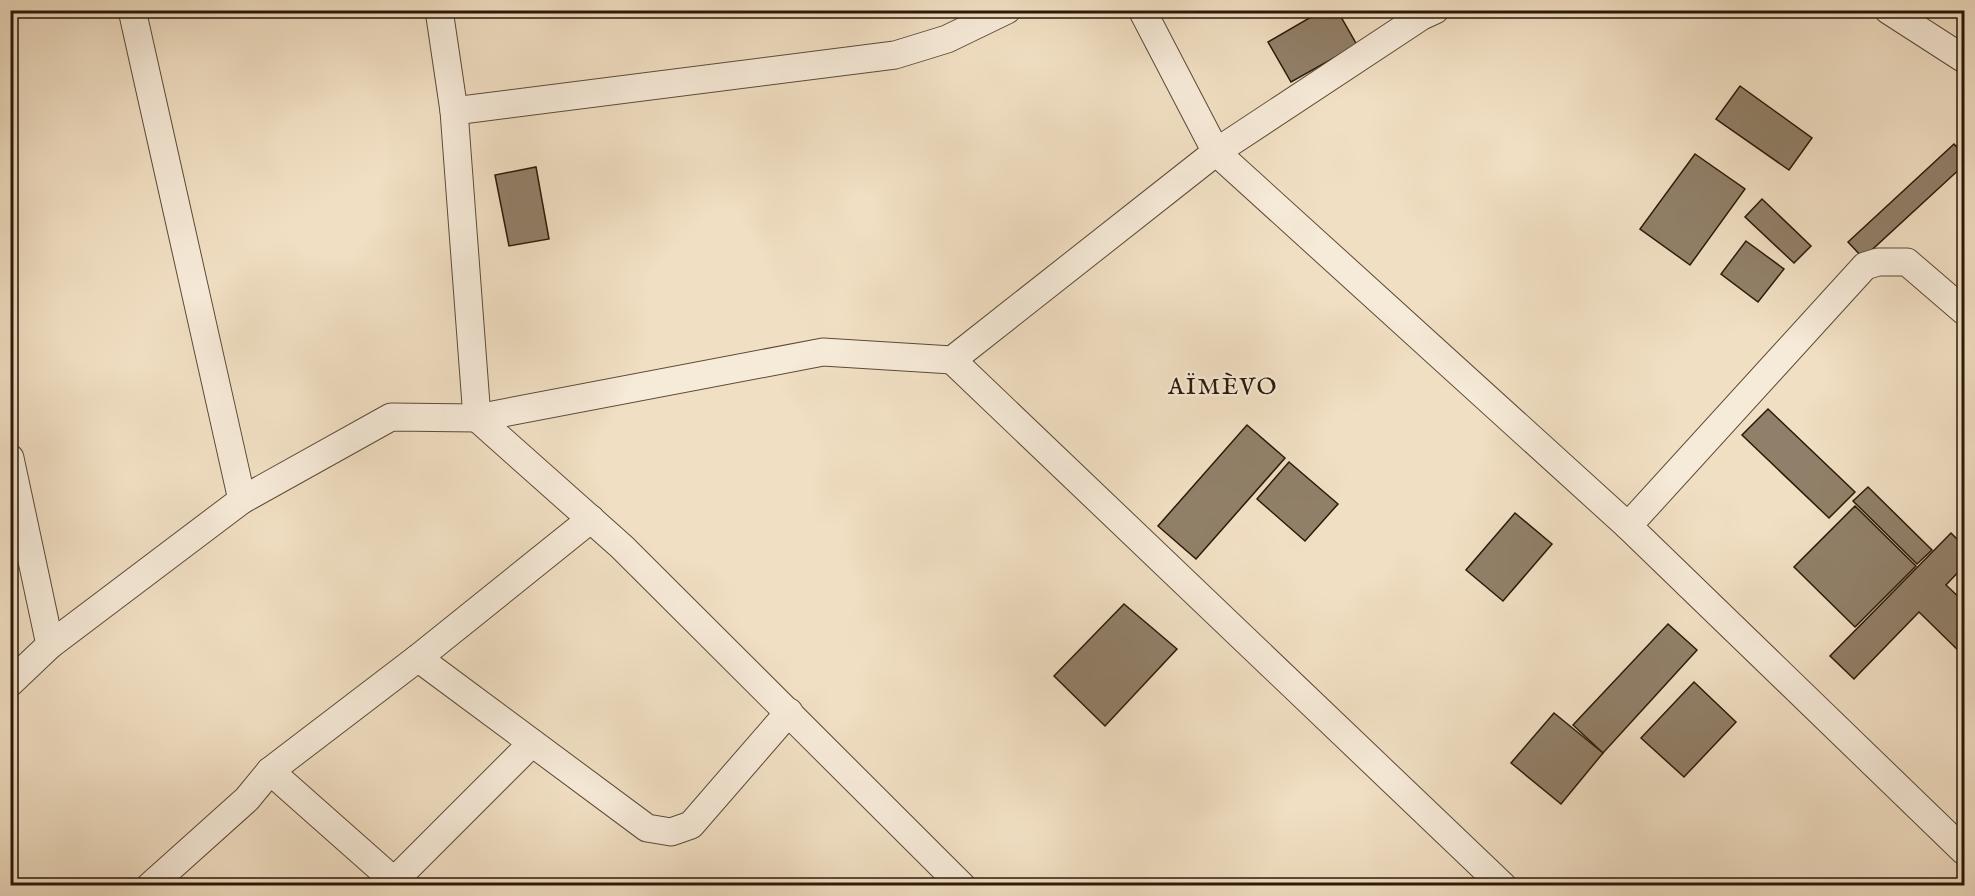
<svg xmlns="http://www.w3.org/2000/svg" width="1975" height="896" viewBox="0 0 1975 896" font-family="'IM FELL English',serif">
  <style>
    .building { fill: #918069; stroke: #2a1908; stroke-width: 1.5 }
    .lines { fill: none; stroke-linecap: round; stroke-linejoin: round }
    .minor-casing { stroke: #5c4a37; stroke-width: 29 }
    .minor { stroke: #f6ead8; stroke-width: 27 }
    .labels { text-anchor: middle; stroke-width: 4.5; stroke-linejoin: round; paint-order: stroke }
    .quarter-label { font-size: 24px; letter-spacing: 1.5px; fill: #2a1908; stroke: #f6ead8 }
  </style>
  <rect width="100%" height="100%" fill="#f1dfc3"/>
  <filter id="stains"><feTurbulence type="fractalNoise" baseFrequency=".00333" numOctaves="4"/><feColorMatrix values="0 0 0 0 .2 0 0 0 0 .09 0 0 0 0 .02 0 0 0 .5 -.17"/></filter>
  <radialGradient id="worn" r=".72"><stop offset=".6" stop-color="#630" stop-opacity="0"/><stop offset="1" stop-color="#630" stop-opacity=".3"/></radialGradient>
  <!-- building -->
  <g class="building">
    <path d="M1323 10H1337L1357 45 1291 82 1268 42Z"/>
    <path d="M1740 86 1812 138 1789 170 1716 119Z"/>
    <path d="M1954 144 1964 155V165L1863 258 1848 242Z"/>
    <path d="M1695 154 1745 189 1690 265 1640 229Z"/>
    <path d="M536 167 549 239 509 246 495 175Z"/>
    <path d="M1762 199 1811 246 1794 263 1745 217Z"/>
    <path d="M1746 241 1784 269 1758 302 1721 274Z"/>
    <path d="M1768 409 1855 492 1829 518 1742 435Z"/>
    <path d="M1247 425 1285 458 1196 559 1158 526Z"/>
    <path d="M1289 462 1338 504 1305 541 1257 499Z"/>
    <path d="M1868 487 1932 550 1917 564 1853 501Z"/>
    <path d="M1855 506 1916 566 1855 627 1794 567Z"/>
    <path d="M1515 513 1552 544 1503 601 1466 570Z"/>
    <path d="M1951 533 1964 546V566L1946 585 1964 602V656L1919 612 1854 679 1830 656Z"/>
    <path d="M1124 604 1177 649 1105 726 1054 676Z"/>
    <path d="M1668 624 1697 650 1603 753 1573 725Z"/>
    <path d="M1694 682 1736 722 1684 777 1641 738Z"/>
    <path d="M1554 713 1603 753 1561 804 1511 763Z"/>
  </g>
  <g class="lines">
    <defs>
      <g id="minor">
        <path d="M132 10 242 500"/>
        <path d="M439 10 454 111 477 418 622 547 962 886"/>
        <path d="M1142 10 1216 152 1628 526 1964 851"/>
        <path d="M1888 10 1964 59"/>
        <path d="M454 111 895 55 947 39 1007 10"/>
        <path d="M952 360 1503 886"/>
        <path d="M10 458 50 645"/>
        <path d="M1628 526 1865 266 1878 262H1907L1964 311"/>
        <path d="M418 658 647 828 671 832 691 825 789 712"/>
        <path d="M10 683 50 645 242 500 391 417 477 418 823 352 952 360 1216 152 1422 16 1435 10"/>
        <path d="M270 771 400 886"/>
        <path d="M394 881 532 743"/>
        <path d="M150 886 247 799 270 771 418 658 591 519"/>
      </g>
    </defs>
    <!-- minor casing -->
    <use href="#minor" class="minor-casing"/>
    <!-- minor -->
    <use href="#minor" class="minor"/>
  </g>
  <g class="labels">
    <!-- quarter labels -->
    <g class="quarter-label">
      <text x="1223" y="394">AÏMÈVO</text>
    </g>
  </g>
  <!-- margin -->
  <rect width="1975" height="896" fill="none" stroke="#f1dfc3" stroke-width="36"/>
  <rect x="12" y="12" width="1951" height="872" fill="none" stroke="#2a1908" stroke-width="3"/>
  <rect x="18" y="18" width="1939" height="860" fill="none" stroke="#2a1908" stroke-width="1.5"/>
  <rect width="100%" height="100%" filter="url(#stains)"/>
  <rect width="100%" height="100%" fill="url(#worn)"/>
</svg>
